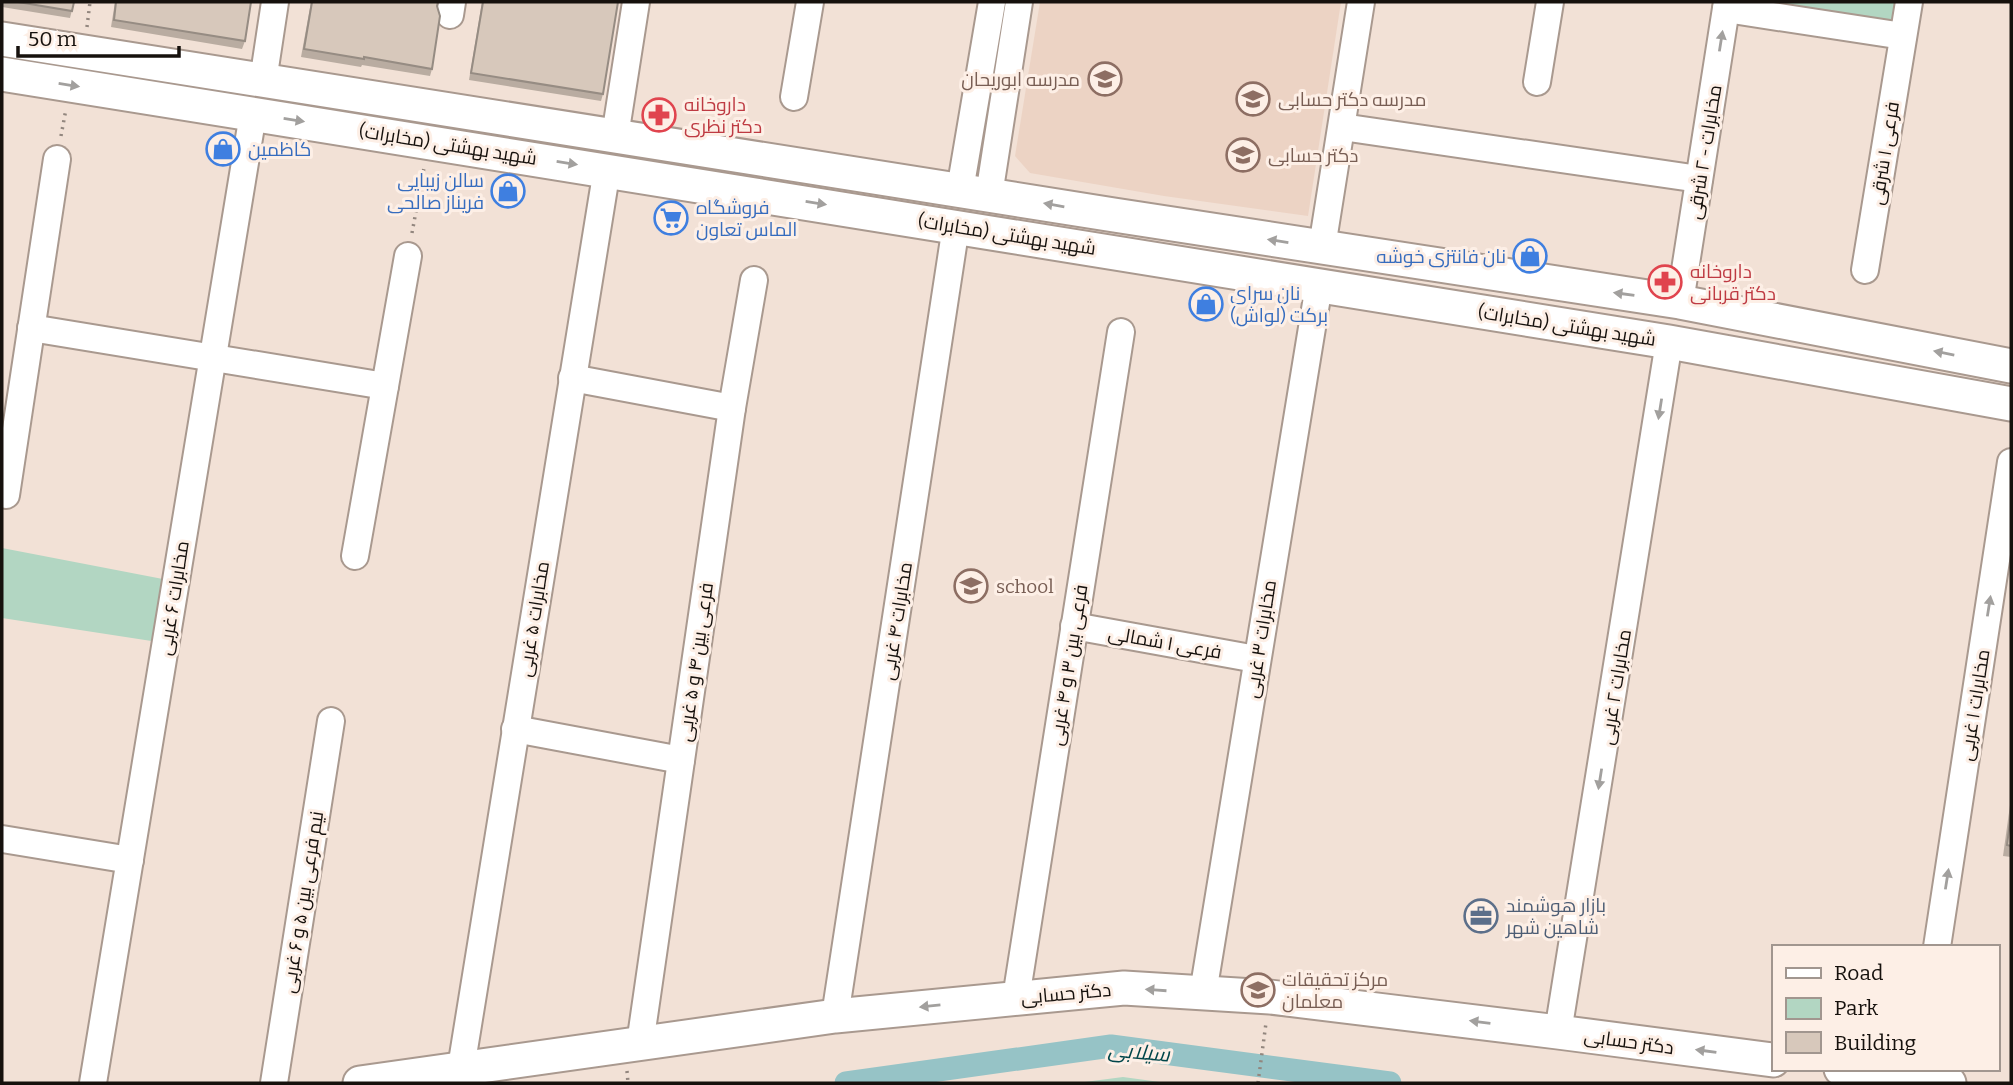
<svg xmlns="http://www.w3.org/2000/svg" width="2013" height="1085" viewBox="0 0 2013 1085" font-family="Bitter,Cairo,serif">
  <style>
    .built { fill: #ecd3c4 }
    .green { fill: #b2d6c2 }
    .lines { fill: none; stroke-linecap: round; stroke-linejoin: round }
    .canal { stroke: #96c3c6; stroke-width: 23 }
    .minor-casing { stroke: #a9998f; stroke-width: 30 }
    .major-casing { stroke: #a9998f; stroke-width: 37 }
    .path { stroke: #92867e; stroke-width: 3.5; stroke-dasharray: 2 5; stroke-linecap: butt }
    .minor { stroke: #fff; stroke-width: 26 }
    .major { stroke: #fff; stroke-width: 33 }
    .wall { fill: #b9aca1 }
    .building { fill: #d7c8bb; stroke: #968c83; stroke-width: 2 }
    .oneway { fill: #a2a09e }
    .labels { text-anchor: middle; stroke-width: 6; stroke-linejoin: round; paint-order: stroke }
    .education-label { font-size: 19px; fill: #785e54; stroke: #fdefe6; text-anchor: start }
    .health-label { font-size: 19px; fill: #be3a42; stroke: #fdefe6; text-anchor: start }
    .street-label { font-size: 19px; fill: #16110d; stroke: #fdefe6 }
    .shop-label { font-size: 19px; fill: #366cbe; stroke: #fdefe6; text-anchor: start }
    .service-label { font-size: 19px; fill: #4e5e75; stroke: #fdefe6; text-anchor: start }
    .water-label { font-size: 21px; font-style: italic; fill: #00464a; stroke: #fdefe6 }
  </style>
  <rect width="100%" height="100%" fill="#f2e1d6"/>
  <!-- built -->
  <path class="built" d="M1040 2H1341L1308 216 1164 196 1030 173 1015 156Z"/>
  <!-- green -->
  <g class="green">
    <path d="M1756 2H1896L1893 22Z"/>
    <path d="M2 548 168 580 158 642 2 618Z"/>
    <path d="M1123 1077 1167 1083H1077Z"/>
  </g>
  <g class="lines">
    <!-- canal -->
    <path class="canal" d="M846 1083 1111 1046 1390 1083"/>
    <defs>
      <g id="minor">
        <path d="M1726 9 1903 36"/>
        <path d="M450 15 452 2"/>
        <path d="M263 81 275 2"/>
        <path d="M1537 82 1550 2"/>
        <path d="M794 97 810 2"/>
        <path d="M1342 127 1699 179"/>
        <path d="M615 136 636 2"/>
        <path d="M960 190 992 2"/>
        <path d="M989 195 1019 2"/>
        <path d="M1322 247 1361 2"/>
        <path d="M1865 270 1909 2"/>
        <path d="M1680 302 1727 2"/>
        <path d="M31 328 385 386"/>
        <path d="M572 378 732 408"/>
        <path d="M6 495 57 159"/>
        <path d="M355 556 408 256"/>
        <path d="M1074 626 1256 659"/>
        <path d="M515 729 681 760"/>
        <path d="M2 839 130 860"/>
        <path d="M1937 947 2011 462"/>
        <path d="M1203 993 1319 285"/>
        <path d="M1016 998 1121 332"/>
        <path d="M835 1016 956 226"/>
        <path d="M1558 1032 1669 342"/>
        <path d="M640 1044 732 408 754 280"/>
        <path d="M461 1068 607 169"/>
        <path d="M93 1083 253 114"/>
        <path d="M274 1083 331 721"/>
      </g>
      <g id="major">
        <path d="M2 39 1114 215 1680 302 2011 366"/>
        <path d="M2 74 1669 342 2011 404"/>
        <path d="M1841 1069 1949 1083"/>
        <path d="M360 1083 835 1016 1124 988 1270 997 1558 1032 1773 1060"/>
      </g>
    </defs>
    <!-- minor casing -->
    <use href="#minor" class="minor-casing"/>
    <!-- major casing -->
    <use href="#major" class="major-casing"/>
    <!-- path -->
    <g class="path">
      <path d="M87 27 90 2"/>
      <path d="M61 136 66 109"/>
      <path d="M412 233 424 168"/>
      <path d="M627 1071 628 1083"/>
      <path d="M1258 1083 1266 1023"/>
    </g>
    <!-- minor -->
    <use href="#minor" class="minor"/>
    <!-- major -->
    <use href="#major" class="major"/>
  </g>
  <!-- wall -->
  <g class="wall">
    <path d="M2 2H74L70 18 2 7Z"/>
    <path d="M115 2H251L245 41 242 49 111 27Z"/>
    <path d="M311 2H438L432 69 430 76 362 65 361 67 301 57Z"/>
    <path d="M482 2H618L603 94 601 101 469 80Z"/>
    <path d="M2011 798V857L2003 856Z"/>
  </g>
  <!-- building -->
  <g class="building">
    <path d="M18 2H74L72 11Z"/>
    <path d="M116 2H251L245 41 114 20Z"/>
    <path d="M312 2H438L437 6 440 16 432 69 364 57V59L304 49Z"/>
    <path d="M483 2H618L603 94 471 73Z"/>
    <path d="M2011 814V846L2007 845Z"/>
  </g>
  <!-- one-way arrows -->
  <defs><path id="oneway-solid" d="M-6-.8H1V-3.2L6.5 0L1 3.2V.8H-6Z" transform="scale(1.75)"/></defs>
  <g class="oneway">
    <use href="#oneway-solid" transform="translate(1721 41) rotate(-81)"/>
    <use href="#oneway-solid" transform="translate(69 85) rotate(9)"/>
    <use href="#oneway-solid" transform="translate(294 120) rotate(9)"/>
    <use href="#oneway-solid" transform="translate(567 163) rotate(9)"/>
    <use href="#oneway-solid" transform="translate(816 203) rotate(9)"/>
    <use href="#oneway-solid" transform="translate(1054 205) rotate(-170)"/>
    <use href="#oneway-solid" transform="translate(1278 241) rotate(-171)"/>
    <use href="#oneway-solid" transform="translate(1624 294) rotate(-172)"/>
    <use href="#oneway-solid" transform="translate(1944 353) rotate(-169)"/>
    <use href="#oneway-solid" transform="translate(1660 409) rotate(99)"/>
    <use href="#oneway-solid" transform="translate(1989 606) rotate(-81)"/>
    <use href="#oneway-solid" transform="translate(1600 779) rotate(99)"/>
    <use href="#oneway-solid" transform="translate(1947 879) rotate(-81)"/>
    <use href="#oneway-solid" transform="translate(1156 990) rotate(-176)"/>
    <use href="#oneway-solid" transform="translate(930 1006) rotate(174)"/>
    <use href="#oneway-solid" transform="translate(1480 1022) rotate(-173)"/>
    <use href="#oneway-solid" transform="translate(1706 1051) rotate(-172)"/>
  </g>
  <!-- icons -->
  <defs>
    <symbol id="school-ring" viewBox="-11 -11 22 22"><circle r="9.5" fill="#fdefe6" stroke="#8d6e63" stroke-width="1.5"/><path d="M0-5L7-2L0 1L-7-2ZM-4 1L0 2.5L4 1V4Q0 6-4 4Z" fill="#8d6e63"/></symbol>
    <symbol id="pharmacy-ring" viewBox="-11 -11 22 22"><circle r="9.5" fill="#fdefe6" stroke="#e0444e" stroke-width="1.5"/><path d="M-2-6h4v4h4v4h-4v4h-4v-4h-4v-4h4Z" fill="#e0444e"/></symbol>
    <symbol id="shop-ring" viewBox="-11 -11 22 22"><circle r="9.5" fill="#fdefe6" stroke="#3f7fe0" stroke-width="1.5"/><path d="M-5-2.5h2.3a2.7 3.5 0 0 1 5.4 0H5L5.5 6h-11ZM-1.5-2.5h3a1.5 2.3 0 0 0-3 0Z" fill="#3f7fe0"/></symbol>
    <symbol id="supermarket-ring" viewBox="-11 -11 22 22"><circle r="9.5" fill="#fdefe6" stroke="#3f7fe0" stroke-width="1.5"/><path d="M-6-5.5h2.5l.6 2H6L4.5 2H-2.5L-4.4-4H-6ZM-1.5 3.2a1.3 1.3 0 1 0 .1 0ZM3 3.2a1.3 1.3 0 1 0 .1 0Z" fill="#3f7fe0"/></symbol>
    <symbol id="office-ring" viewBox="-11 -11 22 22"><circle r="9.5" fill="#fdefe6" stroke="#5c6f8a" stroke-width="1.5"/><path d="M-6-3h4V-5.5h4V-3h4V5H-6ZM-1-4.5V-3h2v-1.5ZM-6 0V1H6V0Z" fill="#5c6f8a"/></symbol>
  </defs>
  <g fill-rule="evenodd">
    <use href="#school-ring" x="1086" y="60" width="38" height="38"/>
    <use href="#school-ring" x="1234" y="80" width="38" height="38"/>
    <use href="#pharmacy-ring" x="640" y="96" width="38" height="38"/>
    <use href="#shop-ring" x="204" y="130" width="38" height="38"/>
    <use href="#school-ring" x="1224" y="136" width="38" height="38"/>
    <use href="#shop-ring" x="489" y="172" width="38" height="38"/>
    <use href="#supermarket-ring" x="652" y="199" width="38" height="38"/>
    <use href="#shop-ring" x="1511" y="237" width="38" height="38"/>
    <use href="#pharmacy-ring" x="1646" y="263" width="38" height="38"/>
    <use href="#shop-ring" x="1187" y="285" width="38" height="38"/>
    <use href="#school-ring" x="952" y="567" width="38" height="38"/>
    <use href="#office-ring" x="1462" y="897" width="38" height="38"/>
    <use href="#school-ring" x="1239" y="971" width="38" height="38"/>
  </g>
  <g class="labels">
    <!-- education labels -->
    <g class="education-label">
      <text x="1080" y="86" text-anchor="end">مدرسه ابوریحان</text>
      <text x="1278" y="106">مدرسه دکتر حسابی</text>
      <text x="1268" y="162">دکتر حسابی</text>
      <text x="996" y="593">school</text>
      <text x="1282" y="986">مرکز تحقیقات<tspan x="1282" dy="22">معلمان</tspan></text>
    </g>
    <!-- health labels -->
    <g class="health-label">
      <text x="684" y="111">داروخانه<tspan x="684" dy="22">دکتر نظری</tspan></text>
      <text x="1690" y="278">داروخانه<tspan x="1690" dy="22">دکتر قربانی</tspan></text>
    </g>
    <!-- street labels -->
    <g class="street-label">
      <text transform="translate(448 144) rotate(9)" y="7">شهید بهشتی (مخابرات)</text>
      <text transform="translate(1704 152) rotate(-81)" y="7">مخابرات - ۲ شرقی</text>
      <text transform="translate(1884 153) rotate(-81)" y="7">فرعی ۱ شرقی</text>
      <text transform="translate(1007 234) rotate(9)" y="7">شهید بهشتی (مخابرات)</text>
      <text transform="translate(1567 325) rotate(9)" y="7">شهید بهشتی (مخابرات)</text>
      <text transform="translate(173 598) rotate(-81)" y="7">مخابرات ۶ غربی</text>
      <text transform="translate(533 619) rotate(-81)" y="7">مخابرات ۵ غربی</text>
      <text transform="translate(896 621) rotate(-81)" y="7">مخابرات ۴ غربی</text>
      <text transform="translate(1260 639) rotate(-81)" y="7">مخابرات ۳ غربی</text>
      <text transform="translate(1165 642) rotate(10)" y="7">فرعی ۱ شمالی</text>
      <text transform="translate(695 662) rotate(-82)" y="7">فرعی بین ۴ و ۵ غربی</text>
      <text transform="translate(1068 665) rotate(-81)" y="7">فرعی بین ۳ و ۴ غربی</text>
      <text transform="translate(1615 687) rotate(-81)" y="7">مخابرات ۲ غربی</text>
      <text transform="translate(1974 705) rotate(-81)" y="7">مخابرات ۱ غربی</text>
      <text transform="translate(302 902) rotate(-81)" y="7">نیم فرعی بین ۵ و ۶ غربی</text>
      <text transform="translate(1066 993) rotate(-5)" y="7">دکتر حسابی</text>
      <text transform="translate(1629 1041) rotate(8)" y="7">دکتر حسابی</text>
    </g>
    <!-- shop labels -->
    <g class="shop-label">
      <text x="248" y="156">کاظمین</text>
      <text x="484" y="187" text-anchor="end">سالن زیبایی<tspan x="484" dy="22">فریناز صالحی</tspan></text>
      <text x="696" y="214">فروشگاه<tspan x="696" dy="22">الماس تعاون</tspan></text>
      <text x="1506" y="263" text-anchor="end">نان فانتزی خوشه</text>
      <text x="1230" y="300">نان سرای<tspan x="1230" dy="22">برکت (لواش)</tspan></text>
    </g>
    <!-- service labels -->
    <g class="service-label">
      <text x="1506" y="912">بازار هوشمند<tspan x="1506" dy="22">شاهین شهر</tspan></text>
    </g>
    <!-- water labels -->
    <g class="water-label">
      <text transform="translate(1139 1052) rotate(5)" y="7">سیلابی</text>
    </g>
  </g>
  <!-- border -->
  <rect width="2013" height="1085" fill="none" stroke="#16110d" stroke-width="7"/>
  <!-- legend -->
  <rect x="1772" y="945" width="228" height="126" fill="#fdefe6" stroke="#a1968f" stroke-width="2"/>
  <rect x="1786" y="968" width="35" height="10" fill="#ffffff" stroke="#a1968f" stroke-width="2"/>
  <text x="1834" y="980" font-size="21" fill="#16110d">Road</text>
  <rect x="1786" y="998" width="35" height="21" fill="#b2d6c2" stroke="#a1968f" stroke-width="2"/>
  <text x="1834" y="1015" font-size="21" fill="#16110d">Park</text>
  <rect x="1786" y="1032" width="35" height="21" fill="#d7c8bb" stroke="#a1968f" stroke-width="2"/>
  <text x="1834" y="1050" font-size="21" fill="#16110d">Building</text>
  <!-- scale -->
  <path d="M18 46v10h161v-10" fill="none" stroke="#16110d" stroke-width="3.5"/>
  <text x="28" y="46" font-size="21" fill="#16110d" stroke="#fdefe6" stroke-width="5" paint-order="stroke">50 m</text>
</svg>
